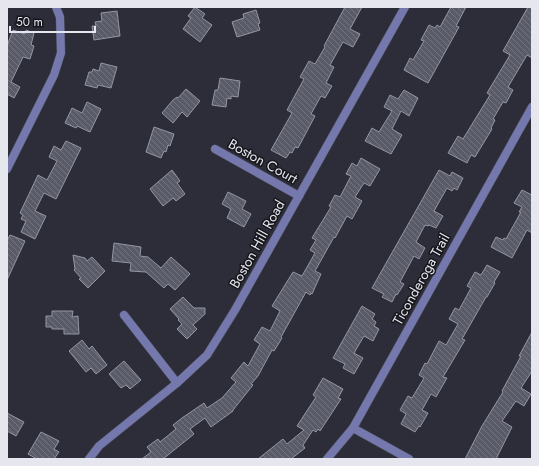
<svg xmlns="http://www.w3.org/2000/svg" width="539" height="466" viewBox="0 0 539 466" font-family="Jost,sans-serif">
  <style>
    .building { fill: url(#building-back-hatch); stroke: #9496a4 }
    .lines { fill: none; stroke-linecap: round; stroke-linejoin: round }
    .minor-casing { stroke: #4a4b56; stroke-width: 9 }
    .minor { stroke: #7478ac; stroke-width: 8 }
    .labels { text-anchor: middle; stroke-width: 3; stroke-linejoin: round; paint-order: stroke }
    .street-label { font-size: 14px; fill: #e5e6ee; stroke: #15161b }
  </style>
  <defs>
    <pattern id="building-back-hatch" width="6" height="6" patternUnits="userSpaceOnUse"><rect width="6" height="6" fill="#5a5b69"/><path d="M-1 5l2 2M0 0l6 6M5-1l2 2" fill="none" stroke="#72737f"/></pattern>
  </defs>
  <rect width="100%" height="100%" fill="#2c2d39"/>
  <!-- building -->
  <g class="building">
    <path d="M195 7 205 14 202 18 212 25 200 42 183 29 191 18 188 16Z"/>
    <path d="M345 7H362L350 29 360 34 353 47 343 42 330 65 334 67 326 83 332 86 325 98 321 96 311 114 315 116 298 148 295 147 292 153 290 152 286 158 271 150 292 113 287 110 304 79 300 77 309 61 315 64 325 47 324 46Z"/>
    <path d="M451 7H466L456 26 459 27 428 83 404 70 410 58 413 60 424 41 421 40 429 25 435 28 437 25 440 27Z"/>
    <path d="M528 7H532V58L527 55 508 87 513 90 506 103 503 102 493 119 495 120 491 128 492 129 475 157 471 155 467 163 448 153 458 136 463 139 490 95 487 93 510 55 503 51Z"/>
    <path d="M256 10 260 23 258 24 260 30 237 37 232 22 244 18 243 14Z"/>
    <path d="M117 11 120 36 94 40 92 26H96L95 22 102 21 101 13Z"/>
    <path d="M13 30 25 34 26 30 34 33 31 45 34 46 30 59 23 57 11 82 20 87 14 98 7 94V46Z"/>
    <path d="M101 63 117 67 111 88 98 85 97 88 85 85 89 72H92L93 69 99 71Z"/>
    <path d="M220 78 240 81 238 97 231 96V99L227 98 226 107 212 105 215 90H218Z"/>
    <path d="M186 89 200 101 187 117 182 112 173 123 162 113 173 100 177 97 178 98Z"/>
    <path d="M404 90 418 98 409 116 401 111 392 129 402 135 391 154 365 141 372 128 379 132 392 111 384 107 390 95 398 99Z"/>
    <path d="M87 102 101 109 90 132 77 126 76 128 65 123 72 108 82 113Z"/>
    <path d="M154 127 174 134 170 146 168 145 166 152 164 151 161 158 146 152Z"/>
    <path d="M66 141 81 148 56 199 44 193 35 211 46 216 35 239 21 232 26 221 21 219 23 215 20 213 38 175 47 180 57 161 49 157 54 146 61 150Z"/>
    <path d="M361 158 380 169 370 186 364 183 355 197 362 201 352 219 347 216 335 238 334 237 315 271 321 274 312 294 311 293 310 295 306 292 281 337 282 338 274 351 272 350 258 376 251 384 253 385 233 410V411L211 427 205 418 190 429 194 434 163 459H142L151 452 147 447 158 439 160 442 176 429 173 425 182 418 204 403 207 408 222 398 236 382 231 378 244 362 248 366 260 344 254 340 262 327 270 331 280 311 272 306 293 272 302 276 315 253 310 250 316 240 312 238 331 207 329 206 335 195 340 197 351 176 346 174 352 163 357 166Z"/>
    <path d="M172 170 180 181 177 183 185 194 176 201 173 198 163 206 150 189Z"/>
    <path d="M439 170 450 176 452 172 463 178 457 190 454 188 452 191 447 188 434 211 443 216 436 228 429 225 428 226 425 225 416 242 425 248 419 259 414 256 400 282 404 284 397 295 396 294 392 302 382 297 384 294 372 288Z"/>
    <path d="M522 190 532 195V233L527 230 512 258 491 247 496 237 503 240 504 238 506 239 521 212H519L522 207 514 203Z"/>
    <path d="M228 192 246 201 242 209 251 214 244 227 227 218 231 209 222 204Z"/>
    <path d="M10 235 25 241 7 280V241Z"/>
    <path d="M114 243 141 247 140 256 148 257 161 268 171 257 190 274 175 290 168 284 164 288 146 272 130 271 131 263 112 261Z"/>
    <path d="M73 255 85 258 87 261 92 257 105 271 88 288 79 279 81 278 74 270 75 269Z"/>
    <path d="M487 265 500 272 494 282 495 283 487 297H486L462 339 465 340 443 377 447 378 436 397 431 394 422 410 428 413 420 427 419 426 415 432 401 424 406 414 400 410 408 396 412 398 424 378 419 375 425 363 427 364 439 341 446 345 458 324 449 319 455 308 459 310 471 288 467 286 475 272 481 275Z"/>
    <path d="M183 297 194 308H205V314L193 325 197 329 187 339 177 329 182 324 178 320 179 319 170 309Z"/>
    <path d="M362 306 375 314 372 319 376 322 374 326 379 329 373 341 364 336 354 353 363 358 354 374 343 368 345 364 333 358Z"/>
    <path d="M52 311H73L72 317 78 316 79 334H64V329H52V327H46V316H52Z"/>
    <path d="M532 332V371L521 388 531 394 524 406 516 401 502 421 512 427 496 459H465L482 426 503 392 502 391 521 356H519Z"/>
    <path d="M82 340 89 349 92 346 107 365 96 374 91 368 86 372 69 351Z"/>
    <path d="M124 361 141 380 130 389 126 385 121 388 109 374Z"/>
    <path d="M323 378 343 389 338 398 341 399 320 431 318 429 316 432 313 430 303 445 305 448 291 459H258L283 439 287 444 304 430 297 426 316 397 313 395Z"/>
    <path d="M7 413 24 422 16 436 7 431Z"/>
    <path d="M41 432 59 441 54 449 59 452 54 459H37L28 454Z"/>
  </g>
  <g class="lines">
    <defs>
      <g id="minor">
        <path d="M215 149 299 196"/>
        <path d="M7 169 54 75 61 53 60 17 56 7"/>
        <path d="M124 315 177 383"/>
        <path d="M353 428 409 459"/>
        <path d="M89 459 99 446 177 383 207 355 235 310 405 7"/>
        <path d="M327 459 353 428 532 107"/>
      </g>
    </defs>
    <!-- minor casing -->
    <use href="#minor" class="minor-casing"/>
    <!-- minor -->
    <use href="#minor" class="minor"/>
  </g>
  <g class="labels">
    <!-- street labels -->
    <g class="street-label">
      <text transform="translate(263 161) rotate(29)" y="5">Boston Court</text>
      <text transform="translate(257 244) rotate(-61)" y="5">Boston Hill Road</text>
      <text transform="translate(421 279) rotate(-61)" y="5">Ticonderoga Trail</text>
    </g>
  </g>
  <!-- border -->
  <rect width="539" height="466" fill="none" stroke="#e5e6ee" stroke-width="16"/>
  <!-- scale -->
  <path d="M10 26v6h85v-6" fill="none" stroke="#e5e6ee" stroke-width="2"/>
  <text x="16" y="26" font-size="12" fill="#e5e6ee" stroke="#15161b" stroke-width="3" paint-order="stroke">50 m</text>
</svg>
